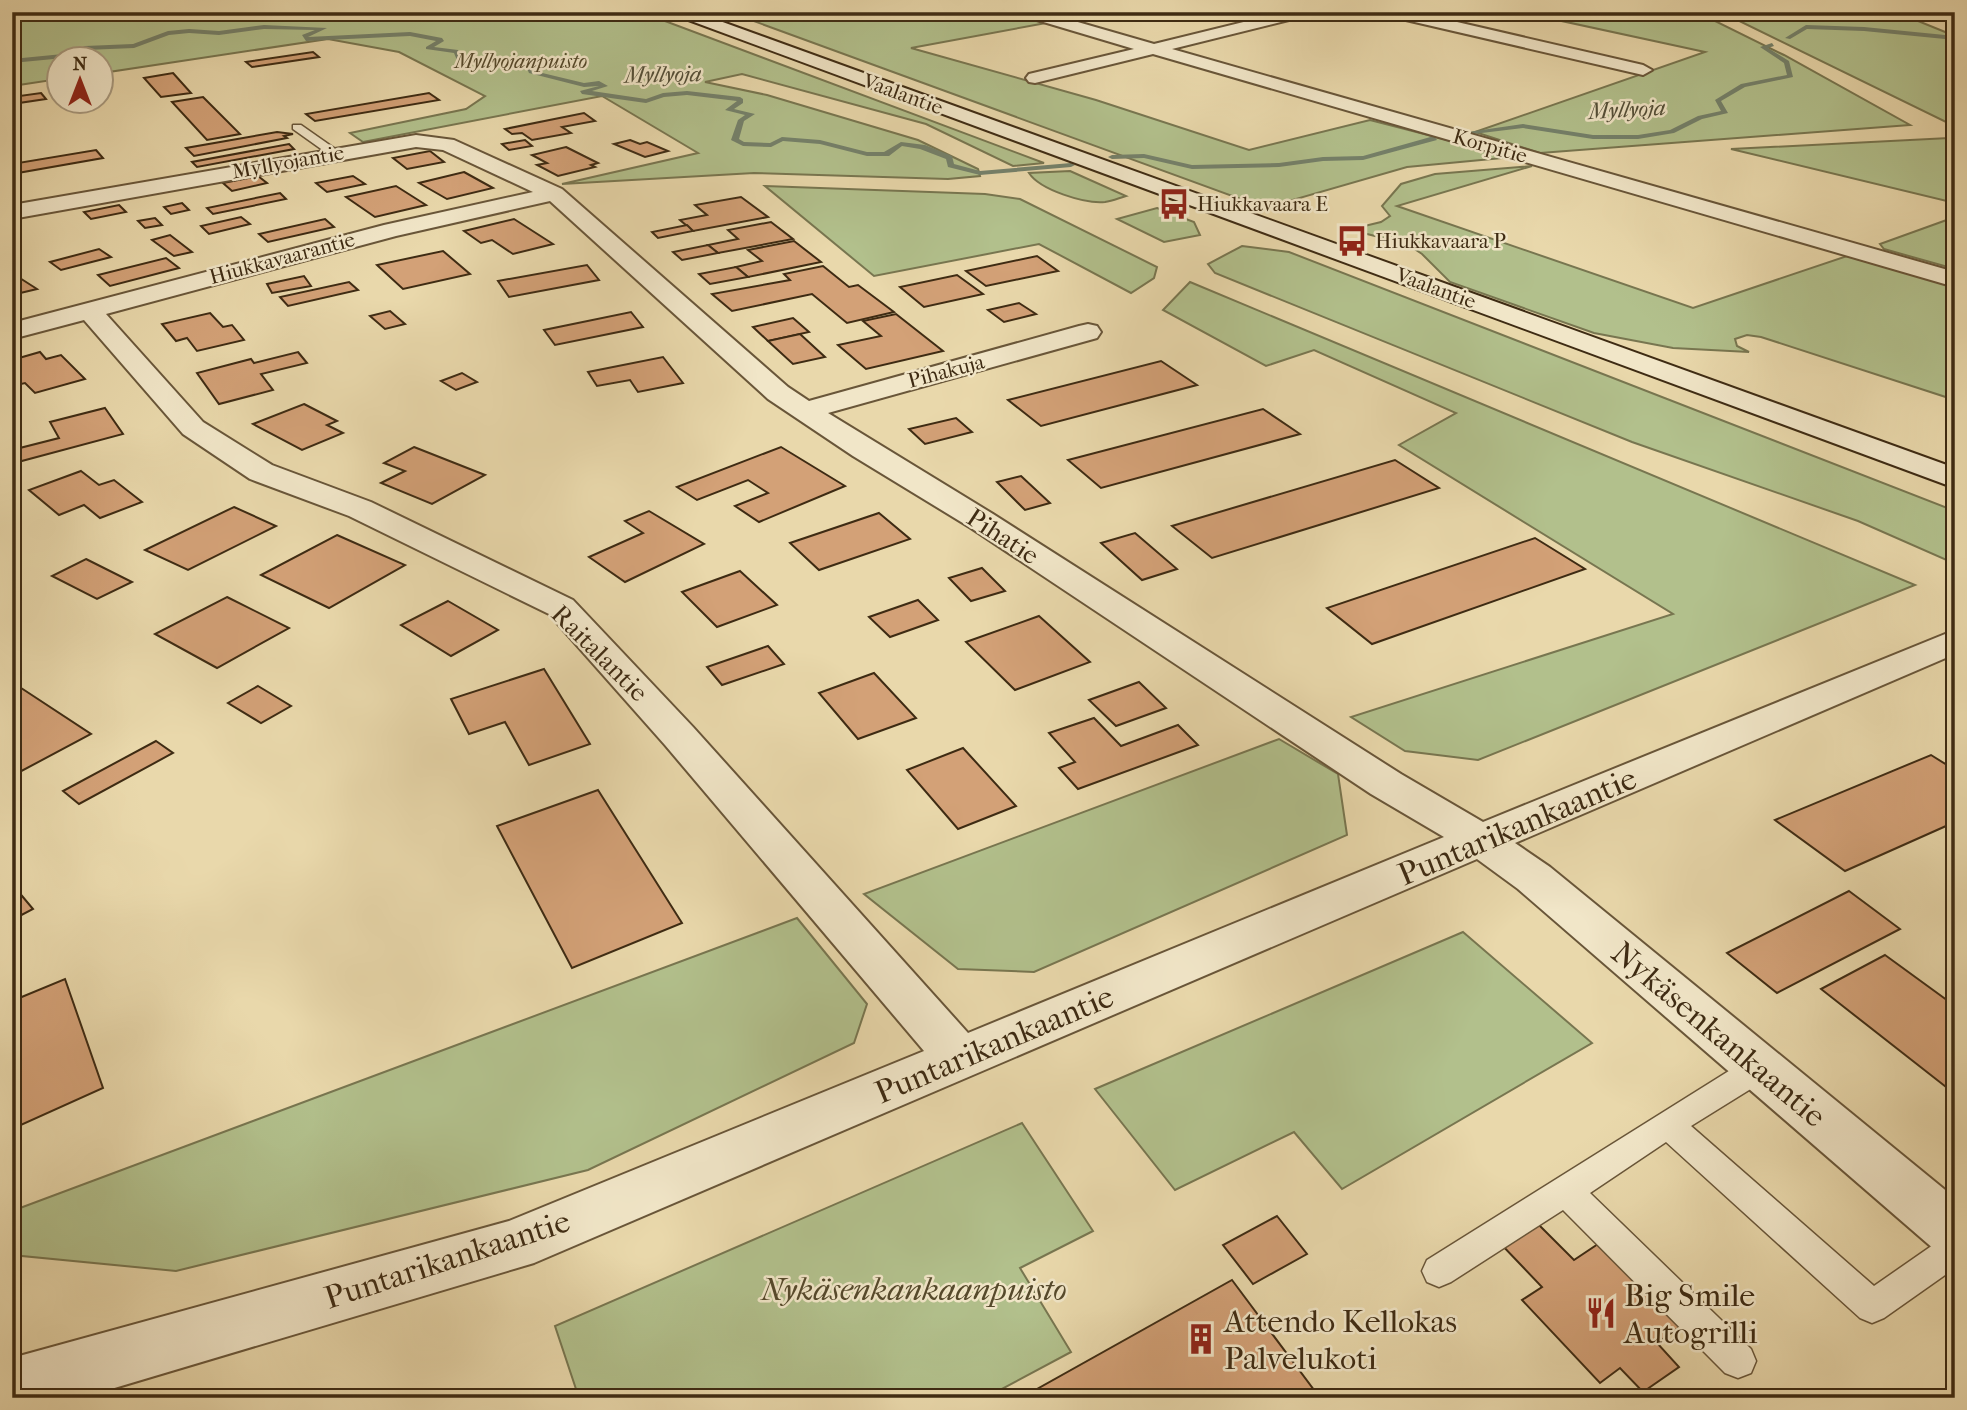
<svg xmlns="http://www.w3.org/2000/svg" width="1967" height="1410" viewBox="0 0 1967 1410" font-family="'IM FELL French Canon',serif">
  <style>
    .green { fill: #b2c08c; stroke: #787650; stroke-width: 2 }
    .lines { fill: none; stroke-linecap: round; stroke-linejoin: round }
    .stream { fill: #74816b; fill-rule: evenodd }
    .building { fill: #d3a177; stroke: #3e2b13; stroke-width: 2 }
    .lane-casing { stroke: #695639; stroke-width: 3 }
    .street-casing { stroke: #695639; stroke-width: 4 }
    .secondary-casing { stroke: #3e2b13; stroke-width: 4 }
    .lane { fill: #f1e6c8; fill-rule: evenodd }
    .street { fill: #f1e6c8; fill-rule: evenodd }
    .secondary { fill: #f1e6c8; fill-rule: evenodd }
    .labels { text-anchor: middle; stroke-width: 5; stroke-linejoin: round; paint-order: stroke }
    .far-park-label { font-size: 21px; font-style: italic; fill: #55492b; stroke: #f1e6c8 }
    .far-street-label { font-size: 21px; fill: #3e2b13; stroke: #f1e6c8 }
    .far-poi-label { font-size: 21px; fill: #3e2b13; stroke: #f1e6c8; text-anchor: start }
    .far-water-label { font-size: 23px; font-style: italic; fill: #544f38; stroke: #f1e6c8 }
    .street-label { font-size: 26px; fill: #3e2b13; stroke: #f1e6c8 }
    .near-street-label { font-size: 32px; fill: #3e2b13; stroke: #f1e6c8 }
    .near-park-label { font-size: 32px; font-style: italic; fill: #55492b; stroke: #f1e6c8 }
    .near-poi-label { font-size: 32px; fill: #3e2b13; stroke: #f1e6c8; text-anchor: start }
  </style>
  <rect width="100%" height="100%" fill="#e9d8ab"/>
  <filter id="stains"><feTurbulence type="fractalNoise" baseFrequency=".00286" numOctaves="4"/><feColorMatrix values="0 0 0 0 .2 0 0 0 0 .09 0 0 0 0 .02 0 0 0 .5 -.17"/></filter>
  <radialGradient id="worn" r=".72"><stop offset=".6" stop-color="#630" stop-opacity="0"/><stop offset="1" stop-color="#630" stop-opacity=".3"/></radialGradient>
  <!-- green -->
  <g class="green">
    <path d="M12 12H641L1044 163 1013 166 926 124 742 74 705 82 767 95 918 140 978 169 980 176 948 179 754 173 562 184 698 153 602 96 363 142 350 133 466 109 485 96 399 52 328 39 102 73V60H60L59 79 12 86Z"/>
    <path d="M729 12H1007L1046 23 911 48 1096 100 1249 150 1370 120 1513 157 1407 167 1265 208Z"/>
    <path d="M1520 12H1697L1784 55 1910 125 1540 153 1475 132 1705 52Z"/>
    <path d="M1721 12H1896L1955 36V122H1946Z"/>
    <path d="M1949 138 1955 141V203L1731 149Z"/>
    <path d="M1532 166 1397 206 1693 308 1847 256 1955 287V400L1761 337 1747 335 1735 339 1737 346 1749 352 1673 348 1594 333 1450 282 1422 254 1407 244 1355 231 1356 228 1381 222 1390 216 1382 206 1401 184 1435 174Z"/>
    <path d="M1070 171 1126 196C1119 198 1112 201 1105 202 1085 204 1040 190 1029 173Z"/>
    <path d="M765 186 985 194 1020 199 1157 267 1154 278 1131 293 1039 244 874 276Z"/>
    <path d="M1157 208 1194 222 1200 235 1164 242 1117 219Z"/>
    <path d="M1955 217V269L1884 249 1880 244Z"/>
    <path d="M1242 246 1289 252 1955 511V561L1951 562 1858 521 1632 442 1215 273 1208 264Z"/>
    <path d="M1190 282 1915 585 1478 760 1405 751 1351 717 1673 614 1399 445 1456 413 1314 350 1266 366 1163 310Z"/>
    <path d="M1279 739 1338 774 1347 835 1034 972 958 969 864 894Z"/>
    <path d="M797 918 867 1004 854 1043 588 1170 176 1271 12 1255V1211Z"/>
    <path d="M1463 932 1592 1043 1342 1189 1294 1132 1175 1190 1095 1089Z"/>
    <path d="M1022 1123 1093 1231 1020 1268 1071 1352 985 1398H579L555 1326Z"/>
  </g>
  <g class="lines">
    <!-- stream -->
    <g class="stream">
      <path d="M264 25 327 28 308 37 410 32 442 38 444 41 434 47 458 50 463 62 485 59 529 62 532 64 534 71 584 83 599 81 608 86 592 91 646 99 663 93 687 91 740 97 743 99V103L734 109 755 114 744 121 739 139 744 142 770 143 782 137 820 140 867 152H884L901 142 925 145 952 156 954 164 980 171 1071 163 1075 165 1071 167 980 175 948 167 946 159 920 149 902 146 889 156H867L820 144 783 141 771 147 743 146 731 140 738 120 745 115 725 110 737 101 687 95 664 97 646 103 582 94 580 91 599 86 584 87 529 73 526 66 485 63 459 65 454 53 426 49V47L436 41 410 36 306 41 302 35 315 30 264 29 219 35 189 33 169 35 134 48 86 50 64 58 12 63V59L63 54 85 46 133 44 168 31 189 29 219 31Z"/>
      <path d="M1806 25 1864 27 1955 36V40L1864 31 1807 29 1790 39 1785 38Z"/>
      <path d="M1772 43 1774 46 1768 48 1789 61 1793 77 1745 87 1721 101 1728 113 1702 119 1674 133 1638 139H1593L1523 128 1465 135 1461 133 1523 124 1593 135H1638L1670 130 1698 116 1721 111 1715 100 1741 84 1787 75 1784 63 1760 47Z"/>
      <path d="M1434 136 1437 140 1363 160 1323 161 1279 167 1192 169 1144 158 1112 159 1108 157 1112 155 1144 154 1192 165 1279 163 1323 157 1363 156Z"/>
    </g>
  </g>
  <!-- building -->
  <g class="building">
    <path d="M313 52 319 57 252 67 246 62Z"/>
    <path d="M173 73 191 93 161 97 144 78Z"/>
    <path d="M41 93 46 99 12 104V97Z"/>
    <path d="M429 93 439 100 315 121 306 114Z"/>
    <path d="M203 97 240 134 207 140 172 102Z"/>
    <path d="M584 113 595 121 562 127 571 133 532 140 522 133 512 134 505 129Z"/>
    <path d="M277 132 293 134 284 136 287 138 194 156 186 148Z"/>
    <path d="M525 140 532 146 509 150 502 144Z"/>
    <path d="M630 140 640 144 647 142 668 151 645 157 614 144Z"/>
    <path d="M289 144 294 149 197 167 192 162Z"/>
    <path d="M566 147 598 163 591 165 595 167 558 176 537 165 547 163 532 155Z"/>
    <path d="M96 150 103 158 12 174V164Z"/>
    <path d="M430 151 444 162 407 169 393 158Z"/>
    <path d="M464 172 493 188 447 199 419 183Z"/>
    <path d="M258 176 267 183 232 191 223 183Z"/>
    <path d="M353 176 365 184 327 192 316 183Z"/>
    <path d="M396 186 426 205 375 217 346 197Z"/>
    <path d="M280 193 286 199 213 214 207 208Z"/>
    <path d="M741 197 768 217 693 231 680 220 707 215 695 205Z"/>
    <path d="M182 203 189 210 171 214 164 207Z"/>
    <path d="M119 205 126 212 91 219 84 212Z"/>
    <path d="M241 217 250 224 209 234 201 226Z"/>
    <path d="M155 218 162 225 145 228 138 221Z"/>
    <path d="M325 219 334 227 268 242 259 234Z"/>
    <path d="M514 219 553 244 513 254 492 240 481 243 464 231Z"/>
    <path d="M771 222 793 239 718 253 708 245 738 239 728 230Z"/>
    <path d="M687 225 693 231 658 238 652 232Z"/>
    <path d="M170 235 192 252 174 256 152 240Z"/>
    <path d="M794 241 821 262 748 277 736 267 762 261 748 250Z"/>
    <path d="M708 245 718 253 682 260 673 252Z"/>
    <path d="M99 249 111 257 61 270 50 262Z"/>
    <path d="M443 251 470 274 403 289 377 265Z"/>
    <path d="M1037 256 1058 271 986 286 966 271Z"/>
    <path d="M166 258 179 268 110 286 98 275Z"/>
    <path d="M587 265 599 280 509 297 498 281Z"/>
    <path d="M823 266 849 287 858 285 894 312 847 323 812 294 732 311 712 294 790 280 784 274Z"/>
    <path d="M736 267 748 277 710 284 699 274Z"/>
    <path d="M12 273 37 289 12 295Z"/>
    <path d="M957 275 983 294 924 307 900 287Z"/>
    <path d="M304 276 311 286 272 293 267 284Z"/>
    <path d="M349 282 358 290 288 306 280 297Z"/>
    <path d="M1019 303 1036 314 1004 322 988 310Z"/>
    <path d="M390 311 405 324 385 329 370 316Z"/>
    <path d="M631 312 643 327 555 345 544 330Z"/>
    <path d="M210 313 223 327 232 325 244 340 197 351 187 338 176 341 162 324Z"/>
    <path d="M896 314 943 351 866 369 838 345 881 336 863 321Z"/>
    <path d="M793 318 809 332 768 341 753 327Z"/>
    <path d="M800 334 825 357 793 364 768 341Z"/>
    <path d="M40 352 46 359 61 355 85 379 35 393 25 383 12 386V360Z"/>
    <path d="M298 352 307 363 261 374 273 390 219 404 197 373 251 359 254 363Z"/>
    <path d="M663 357 683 383 638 392 630 380 597 386 588 372Z"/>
    <path d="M1161 361 1197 385 1041 426 1008 400Z"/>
    <path d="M462 373 477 382 456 390 441 381Z"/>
    <path d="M304 404 337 421 327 425 343 433 302 450 253 424Z"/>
    <path d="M105 408 123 434 18 462 12 450 59 438 50 422Z"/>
    <path d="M1263 409 1300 434 1101 488 1068 460Z"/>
    <path d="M956 418 972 432 925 444 909 429Z"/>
    <path d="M414 447 485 475 432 504 381 483 405 471 384 463Z"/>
    <path d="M781 447 845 486 759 522 735 506 768 493 748 480 697 500 677 487Z"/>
    <path d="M1395 460 1439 488 1212 558 1172 526Z"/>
    <path d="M81 471 99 485 114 480 142 502 100 518 84 505 59 515 29 490Z"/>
    <path d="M1021 476 1050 503 1025 510 997 482Z"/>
    <path d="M234 507 276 526 188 570 145 550Z"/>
    <path d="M649 511 704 544 625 582 589 557 643 533 625 521Z"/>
    <path d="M879 513 910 539 819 570 790 543Z"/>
    <path d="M1135 533 1177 569 1142 580 1101 543Z"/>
    <path d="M337 535 405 565 329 608 261 575Z"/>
    <path d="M1535 538 1585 569 1372 644 1327 608Z"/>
    <path d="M86 559 132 582 97 599 52 576Z"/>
    <path d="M982 568 1005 591 971 601 949 578Z"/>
    <path d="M740 571 777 605 717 627 682 592Z"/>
    <path d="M227 597 289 628 217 668 155 634Z"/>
    <path d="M918 600 938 620 890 637 869 617Z"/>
    <path d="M448 601 498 630 451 656 401 625Z"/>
    <path d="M1039 616 1090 662 1015 690 966 642Z"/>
    <path d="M768 646 784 664 722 685 707 667Z"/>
    <path d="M544 669 590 744 529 765 505 722 469 734 451 699Z"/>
    <path d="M874 673 916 718 858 739 819 693Z"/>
    <path d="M12 682 91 734 12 776Z"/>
    <path d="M1139 682 1166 708 1116 726 1089 700Z"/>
    <path d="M258 686 291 706 261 723 228 703Z"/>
    <path d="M1094 718 1121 746 1178 725 1198 745 1078 789 1059 768 1075 762 1049 733Z"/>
    <path d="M156 741 173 753 79 804 63 791Z"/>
    <path d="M963 748 1016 806 958 829 907 770Z"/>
    <path d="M1931 755 1955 770V822L1845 871 1775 820Z"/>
    <path d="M598 790 682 923 572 968 497 826Z"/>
    <path d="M12 884 33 909 12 920Z"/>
    <path d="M1849 891 1900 929 1777 993 1727 953Z"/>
    <path d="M1885 955 1955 1006V1094L1821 989Z"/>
    <path d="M65 979 103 1088 12 1129V1001Z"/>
    <path d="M1277 1216 1307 1254 1253 1284 1223 1245Z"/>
    <path d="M1532 1218 1574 1260 1598 1244 1681 1326 1657 1343 1679 1367 1643 1392 1620 1368 1600 1383 1522 1300 1542 1287 1497 1240Z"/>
    <path d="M1232 1280 1320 1398H1021Z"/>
  </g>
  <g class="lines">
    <defs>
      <g id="lane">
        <path d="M293 125H301L341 153 331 156 293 129Z"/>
        <path d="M1759 1056 1770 1059 1774 1068 1770 1077 1691 1126 1874 1286 1943 1238 1955 1234V1268L1884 1318 1872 1323 1860 1318 1666 1142 1590 1193 1751 1349 1756 1361 1751 1373 1738 1378 1725 1373 1563 1210 1451 1282 1439 1287 1427 1282 1422 1271 1427 1260 1748 1059Z"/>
      </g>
      <g id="street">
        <path d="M1017 12H1043L1154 44 1284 12H1312L1309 15 1172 49 1955 272V287L1153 54 1035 83 1029 82 1026 78 1029 74 1134 49 1020 15Z"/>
        <path d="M1385 12H1414L1643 65 1652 70 1643 75 1393 17Z"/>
        <path d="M416 135 454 140 562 189 788 387 809 401 1079 326 1088 324 1097 326 1101 332 1097 338 828 413 993 514 1401 774 1483 822 1955 630V654L1515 843 1550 867 1955 1198V1257L1935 1250 1518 889 1477 859 534 1263 81 1398H12V1358L509 1221 924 1051 665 745 549 614 349 516 250 479 183 434 84 320 12 339V323L384 225 533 192 443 150 416 147 12 219V205ZM550 201 768 399 853 456 971 528 1371 794 1444 837 968 1033 693 727 573 600 371 502 272 465 203 422 106 314 396 236Z"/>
      </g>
      <path id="secondary" d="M672 12H695L1955 468V488L675 15Z"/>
    </defs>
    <!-- lane casing -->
    <use href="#lane" class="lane-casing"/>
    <!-- street casing -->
    <use href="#street" class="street-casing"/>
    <!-- secondary casing -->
    <use href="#secondary" class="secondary-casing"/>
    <!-- lane -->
    <use href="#lane" class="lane"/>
    <!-- street -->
    <use href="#street" class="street"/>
    <!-- secondary -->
    <use href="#secondary" class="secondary"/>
  </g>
  <!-- icons -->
  <defs>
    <symbol id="bus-bare" viewBox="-9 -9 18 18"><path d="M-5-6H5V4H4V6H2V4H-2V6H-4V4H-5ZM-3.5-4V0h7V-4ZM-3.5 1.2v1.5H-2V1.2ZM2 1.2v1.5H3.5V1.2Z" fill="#8f2418" stroke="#f1e6c8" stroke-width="2.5" paint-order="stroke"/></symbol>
    <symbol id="restaurant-bare" viewBox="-9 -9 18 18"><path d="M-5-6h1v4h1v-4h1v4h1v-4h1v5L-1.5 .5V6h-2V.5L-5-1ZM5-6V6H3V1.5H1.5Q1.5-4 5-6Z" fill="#8f2418" stroke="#f1e6c8" stroke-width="2.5" paint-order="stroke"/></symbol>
    <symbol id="building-bare" viewBox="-9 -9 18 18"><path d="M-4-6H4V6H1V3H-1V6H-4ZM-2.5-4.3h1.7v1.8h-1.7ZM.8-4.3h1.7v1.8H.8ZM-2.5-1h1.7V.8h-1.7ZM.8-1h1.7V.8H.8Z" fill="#8f2418" stroke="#f1e6c8" stroke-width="2.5" paint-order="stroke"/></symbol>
  </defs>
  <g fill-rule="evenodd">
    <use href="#bus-bare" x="1152" y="182" width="44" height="44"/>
    <use href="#bus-bare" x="1330" y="219" width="44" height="44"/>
    <use href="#restaurant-bare" x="1579" y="1291" width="44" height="44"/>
    <use href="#building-bare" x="1179" y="1317" width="44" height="44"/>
  </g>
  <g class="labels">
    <!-- far-park labels -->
    <g class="far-park-label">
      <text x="521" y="68">Myllyojanpuisto</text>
    </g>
    <!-- far-street labels -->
    <g class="far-street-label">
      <text transform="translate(903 94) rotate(20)" y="7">Vaalantie</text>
      <text transform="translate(1490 146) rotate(16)" y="7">Korpitie</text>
      <text transform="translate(288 162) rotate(-10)" y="7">Myllyojantie</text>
      <text transform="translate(282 258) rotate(-15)" y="7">Hiukkavaarantie</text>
      <text transform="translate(1436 288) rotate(20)" y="7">Vaalantie</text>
      <text transform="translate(946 371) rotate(-15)" y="7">Pihakuja</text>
    </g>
    <!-- far-poi labels -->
    <g class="far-poi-label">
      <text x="1197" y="211">Hiukkavaara E</text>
      <text x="1375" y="248">Hiukkavaara P</text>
    </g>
    <!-- far-water labels -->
    <g class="far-water-label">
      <text transform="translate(663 74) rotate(-1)" y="8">Myllyoja</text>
      <text transform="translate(1627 109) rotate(-3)" y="8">Myllyoja</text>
    </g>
    <!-- street labels -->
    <g class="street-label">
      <text transform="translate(1003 536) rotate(33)" y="9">Pihatie</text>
      <text transform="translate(600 653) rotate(45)" y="9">Raitalantie</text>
    </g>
    <!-- near-street labels -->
    <g class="near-street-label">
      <text transform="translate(1517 826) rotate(-23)" y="11">Puntarikankaantie</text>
      <text transform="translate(1719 1034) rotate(40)" y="11">Nykäsenkankaantie</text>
      <text transform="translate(994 1044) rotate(-23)" y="11">Puntarikankaantie</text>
      <text transform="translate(447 1259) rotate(-18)" y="11">Puntarikankaantie</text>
    </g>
    <!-- near-park labels -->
    <g class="near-park-label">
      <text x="914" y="1300">Nykäsenkankaanpuisto</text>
    </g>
    <!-- near-poi labels -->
    <g class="near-poi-label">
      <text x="1624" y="1306">Big Smile<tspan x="1624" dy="37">Autogrilli</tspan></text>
      <text x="1224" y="1332">Attendo Kellokas<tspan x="1224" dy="37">Palvelukoti</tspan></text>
    </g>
  </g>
  <!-- margin -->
  <rect width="1967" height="1410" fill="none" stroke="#e9d8ab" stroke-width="42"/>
  <rect x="14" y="14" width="1939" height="1382" fill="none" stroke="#3e2b13" stroke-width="3.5"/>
  <rect x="21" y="21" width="1925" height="1368" fill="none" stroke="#3e2b13" stroke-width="2"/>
  <!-- north arrow -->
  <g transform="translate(80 80)"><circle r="33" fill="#f1e6c8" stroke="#a99b80" stroke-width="2"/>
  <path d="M0-5L12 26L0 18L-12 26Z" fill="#8f2418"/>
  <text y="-10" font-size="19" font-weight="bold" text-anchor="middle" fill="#3e2b13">N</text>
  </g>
  <rect width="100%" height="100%" filter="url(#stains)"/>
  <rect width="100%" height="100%" fill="url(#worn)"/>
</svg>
